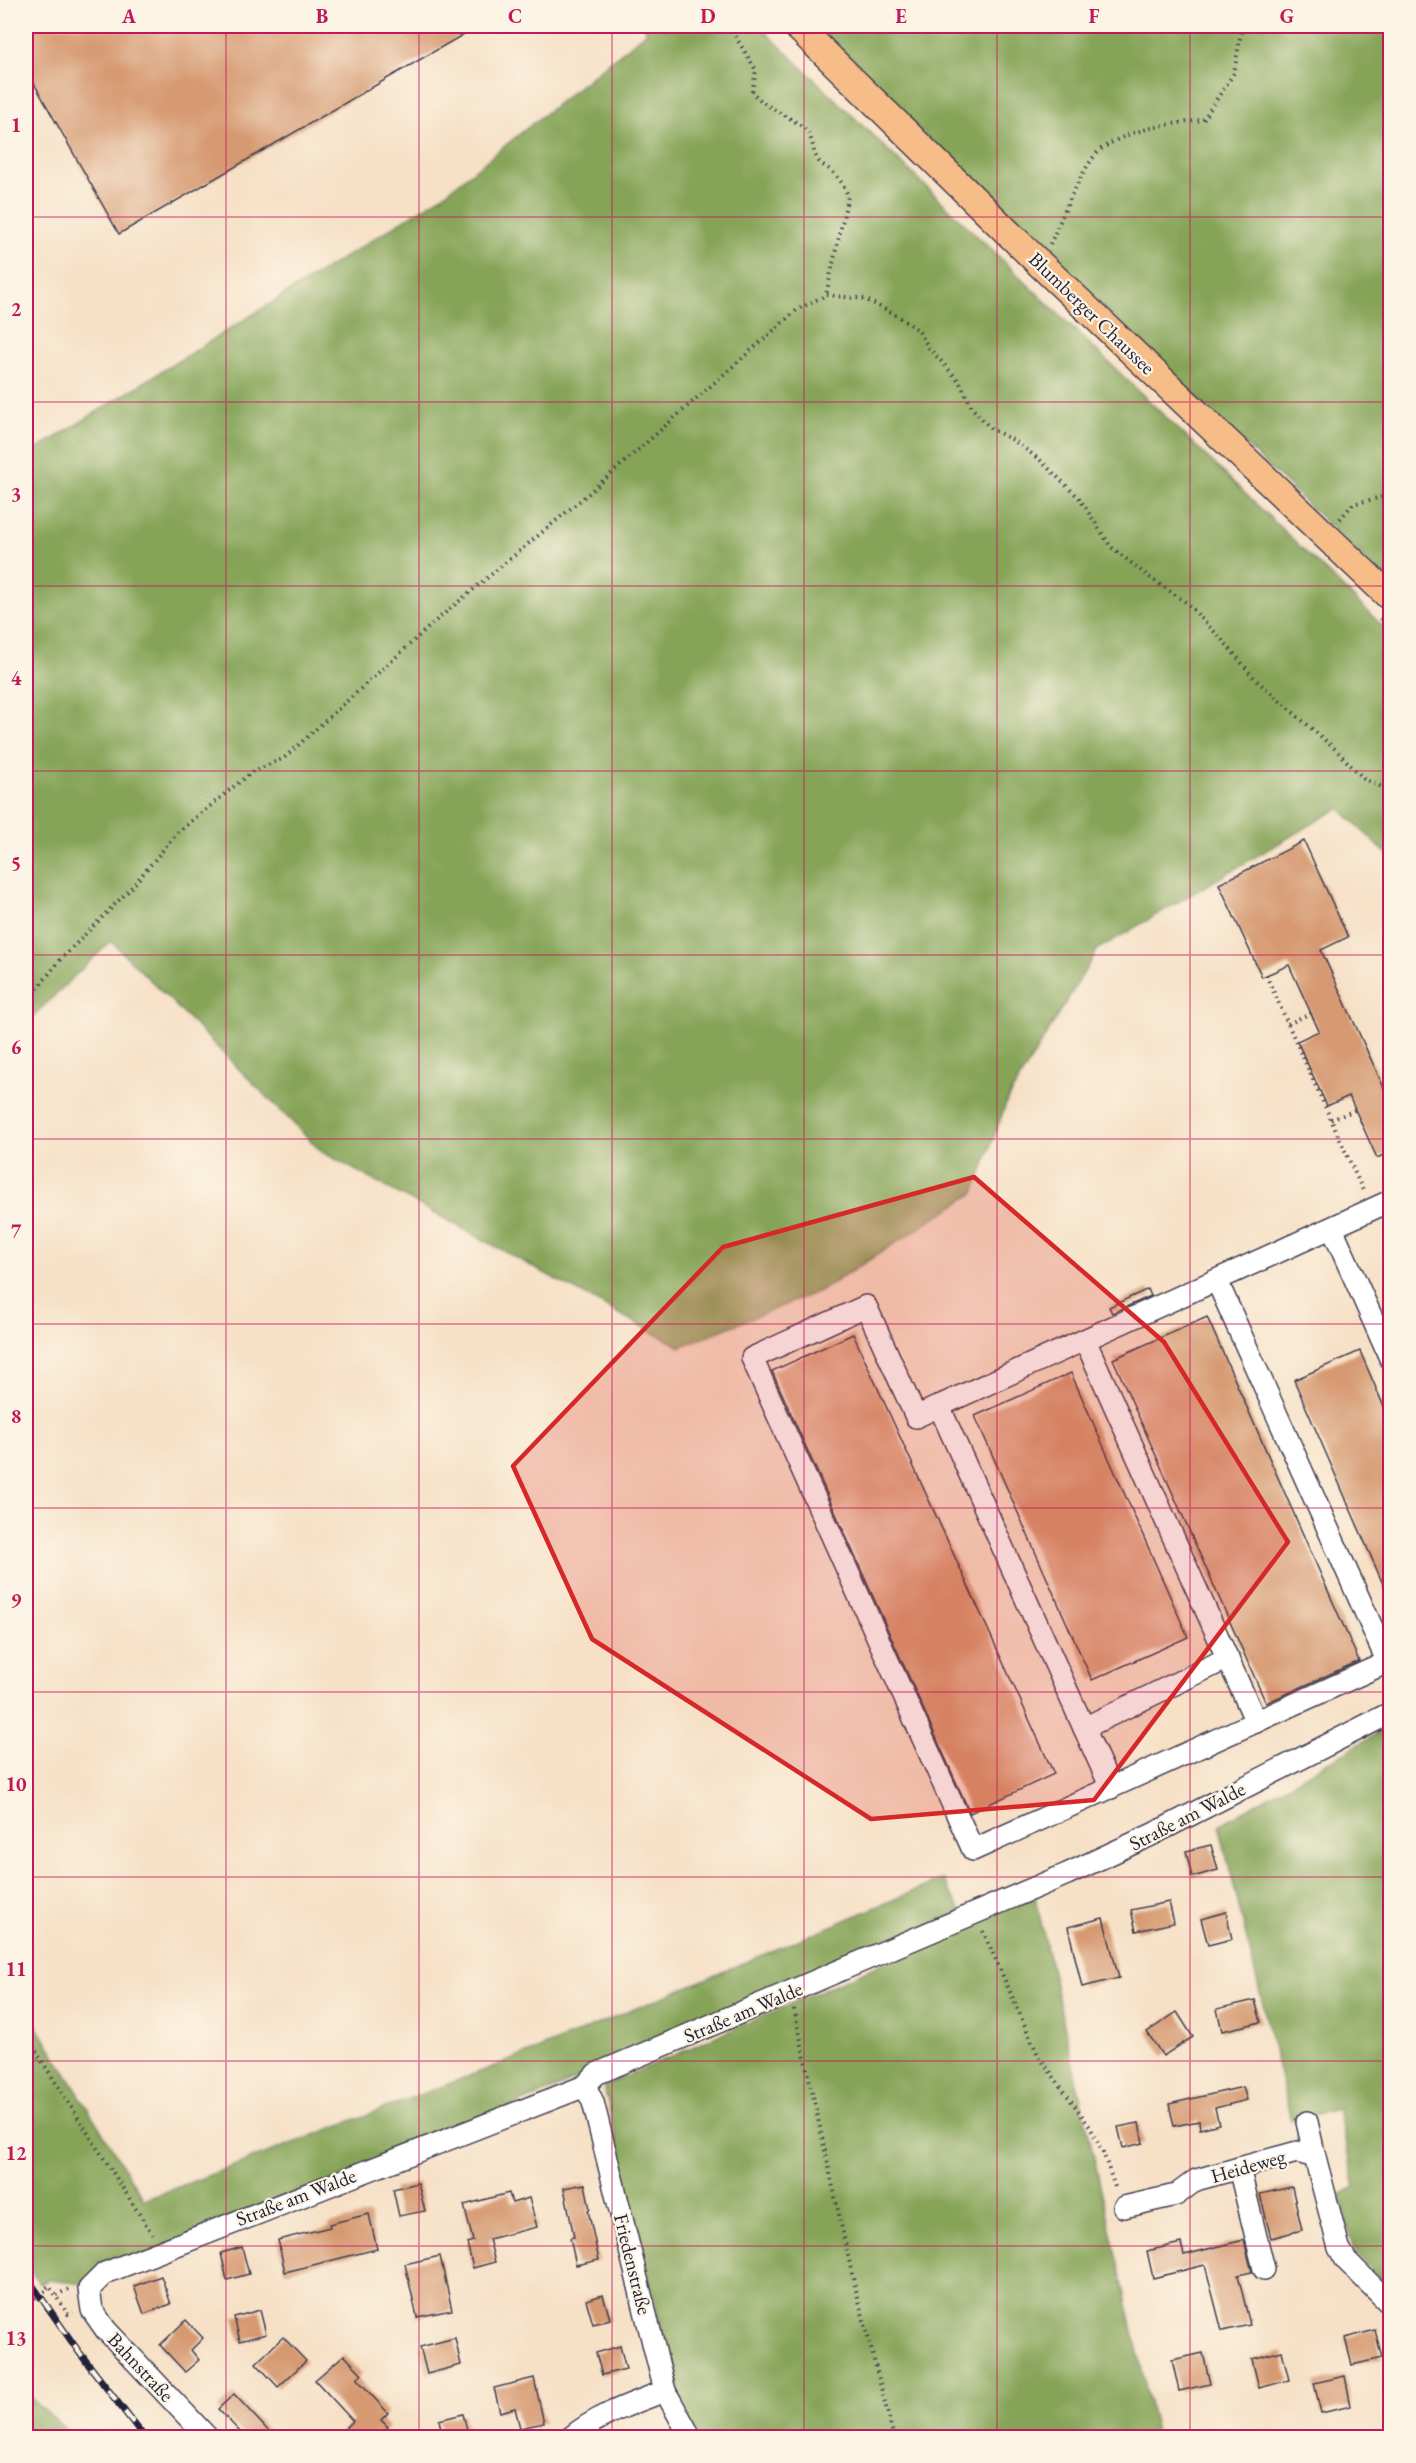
<svg xmlns="http://www.w3.org/2000/svg" width="1416" height="2463" viewBox="0 0 1416 2463" font-family="'EB Garamond',serif">
  <style>
    .forest { fill: #86a458; stroke: #54634a; stroke-width: 1.5 }
    .building { fill: #d69971 }
    .lines { fill: none; stroke-linecap: round; stroke-linejoin: round }
    .minor-casing { stroke: #423e50; stroke-width: 24 }
    .major-casing { stroke: #423e50; stroke-width: 30 }
    .path { stroke: #423e50; stroke-width: 4; stroke-dasharray: 1.5 4.5; stroke-linecap: butt }
    .minor { stroke: #fff; stroke-width: 21 }
    .major { stroke: #f7bd88; stroke-width: 27 }
    .rail-casing { stroke: #22223b; stroke-width: 7 }
    .rail { stroke: #fcf5e5; stroke-width: 4.5; stroke-dasharray: 14; stroke-linecap: butt }
    .marked { fill: #d62828; fill-opacity: 0.2; stroke: #d62828; stroke-width: 4.5; stroke-linejoin: round }
    .grid { fill: none; stroke: #c2185b; stroke-width: 1.5; stroke-opacity: 0.55 }
    .labels { text-anchor: middle; stroke-width: 4.5; stroke-linejoin: round; paint-order: stroke }
    .street-label { font-size: 20px; fill: #22223b; stroke: #fcf5e5 }
    .neatline { fill: none; stroke: #c2185b; stroke-width: 2 }
    .grid-label { font-size: 20px; text-anchor: middle; font-weight: bold; fill: #c2185b }
  </style>
  <rect width="100%" height="100%" fill="#fcf5e5"/>
  <filter id="ink" filterUnits="userSpaceOnUse"><feTurbulence type="fractalNoise" baseFrequency=".0167" numOctaves="2"/><feDisplacementMap in="SourceGraphic" scale="12" xChannelSelector="R" yChannelSelector="G"/><feConvolveMatrix kernelMatrix="1 2 1 2 8 2 1 2 1" color-interpolation-filters="sRGB"/></filter>
  <filter id="wash" filterUnits="userSpaceOnUse"><feTurbulence type="fractalNoise" baseFrequency=".008" numOctaves="4" result="noise"/><feDisplacementMap in="SourceGraphic" scale="24" xChannelSelector="R" yChannelSelector="G"/><feGaussianBlur stdDeviation="1.35" result="paint"/><feColorMatrix in="noise" values="0 0 0 0 0 0 0 0 0 0 0 0 0 0 0 0 0 1.4 0 .05"/><feComposite in="paint" operator="in"/></filter>
  <g filter="url(#wash)">
    <rect width="100%" height="100%" fill="#f6e0c6"/>
    <!-- forest -->
    <g class="forest">
      <path d="M643 26H759L1390 633V857L1339 808 1098 949 1008 1098 974 1193 822 1290 680 1347 322 1152 111 941 26 1023V456L441 197 647 32Z"/>
      <path d="M816 26H1390V584L943 153Z"/>
      <path d="M1390 1726V2290L1354 2252 1340 2195 1355 2187 1338 2109 1291 2120 1219 1825Z"/>
      <path d="M943 1879 961 1912 594 2072 84 2284 48 2280 40 2284 26 2264V2008L144 2200 537 2050Z"/>
      <path d="M1035 1896 1157 2437H697L675 2394 604 2086Z"/>
      <path d="M26 2394 74 2437H26Z"/>
    </g>
    <g id="blocks">
      <!-- building -->
      <g class="building">
        <path d="M26 26H478L119 234 26 69Z"/>
        <path d="M1304 841 1348 937 1321 950 1390 1101V1152L1377 1158 1349 1096 1327 1106 1297 1041 1319 1031 1289 965 1262 977 1219 884Z"/>
        <path d="M1148 1289 1151 1296 1112 1313 1109 1307Z"/>
        <path d="M1207 1317 1359 1661 1266 1703 1113 1359Z"/>
        <path d="M853 1334 1054 1774 970 1813 772 1371Z"/>
        <path d="M1360 1351 1390 1421V1600L1294 1380Z"/>
        <path d="M1071 1373 1188 1637 1092 1680 975 1416Z"/>
        <path d="M1211 1845 1218 1870 1192 1877 1186 1851Z"/>
        <path d="M1169 1902 1174 1923 1136 1931 1131 1910Z"/>
        <path d="M1226 1912 1232 1939 1208 1945 1201 1919Z"/>
        <path d="M1103 1918 1119 1978 1082 1987 1068 1927Z"/>
        <path d="M1255 2000 1261 2022 1222 2031 1217 2009Z"/>
        <path d="M1177 2012 1193 2037 1163 2056 1147 2032Z"/>
        <path d="M1243 2087 1247 2100 1215 2108 1219 2124 1200 2129 1199 2121 1174 2126 1169 2104Z"/>
        <path d="M1139 2123 1143 2143 1123 2148 1118 2127Z"/>
        <path d="M418 2183 425 2211 399 2216 393 2189Z"/>
        <path d="M585 2184 590 2209 588 2210 599 2260 576 2265 570 2238 574 2237 564 2188Z"/>
        <path d="M1292 2187 1302 2230 1271 2238 1260 2194Z"/>
        <path d="M509 2193 512 2203 529 2198 537 2227 489 2239 495 2262 473 2268 467 2243 473 2241 464 2205Z"/>
        <path d="M369 2214 377 2249 285 2272 278 2240 330 2227 329 2224Z"/>
        <path d="M1244 2240 1252 2272 1238 2275 1250 2325 1222 2331 1205 2265 1153 2278 1147 2251 1181 2243 1184 2255Z"/>
        <path d="M242 2247 249 2274 227 2280 221 2253Z"/>
        <path d="M440 2256 452 2310 417 2317 405 2264Z"/>
        <path d="M161 2276 171 2304 144 2314 134 2286Z"/>
        <path d="M603 2295 610 2319 593 2324 586 2300Z"/>
        <path d="M260 2310 266 2334 240 2341 234 2317Z"/>
        <path d="M186 2320 203 2338 191 2350 199 2360 185 2372 160 2345Z"/>
        <path d="M1375 2330 1382 2358 1352 2365 1345 2338Z"/>
        <path d="M283 2337 306 2361 278 2387 256 2363Z"/>
        <path d="M455 2338 461 2365 427 2374 420 2347Z"/>
        <path d="M620 2346 626 2369 602 2375 596 2353Z"/>
        <path d="M1282 2351 1289 2380 1259 2388 1252 2359Z"/>
        <path d="M1203 2353 1210 2384 1179 2391 1172 2360Z"/>
        <path d="M344 2355 362 2374 357 2379 388 2413 381 2420 388 2427 377 2438H336L353 2421 315 2380Z"/>
        <path d="M1345 2376 1351 2406 1321 2413 1314 2383Z"/>
        <path d="M534 2378 544 2423 520 2428 515 2408 500 2412 494 2388Z"/>
        <path d="M234 2394 275 2438H246L218 2409Z"/>
        <path d="M463 2414 469 2438H443L439 2420Z"/>
      </g>
    </g>
  </g>
  <g filter="url(#ink)">
    <use href="#blocks" fill-opacity="0" stroke="#423e50" stroke-width="1.5"/>
    <g class="lines">
      <defs>
        <g id="minor">
          <path d="M1332 1228 1390 1358"/>
          <path d="M1217 1281 1388 1663"/>
          <path d="M1085 1340 1256 1722"/>
          <path d="M939 1406 916 1417 866 1306 752 1358 973 1850 1390 1661"/>
          <path d="M1084 1728 1228 1658"/>
          <path d="M1111 1788 939 1406 1390 1201"/>
          <path d="M585 2086 593 2102 665 2391 691 2438"/>
          <path d="M1307 2122 1315 2157"/>
          <path d="M1239 2168 1264 2269"/>
          <path d="M1124 2207 1176 2195 1196 2180 1297 2152 1315 2157 1339 2248 1346 2260 1390 2304"/>
          <path d="M208 2438 106 2330 92 2310 89 2289 105 2273 585 2086 596 2074 1067 1874 1151 1835 1390 1713"/>
          <path d="M570 2438C598 2415 631 2404 665 2391"/>
        </g>
        <path id="major" d="M797 26 1040 264 1390 597"/>
      </defs>
      <!-- minor casing -->
      <use href="#minor" class="minor-casing"/>
      <!-- major casing -->
      <use href="#major" class="major-casing"/>
      <!-- path -->
      <g class="path">
        <path d="M729 26 756 70 752 92C767 109 786 114 803 127 814 136 811 149 818 160 820 164 825 166 829 169 838 176 844 185 848 196L826 295"/>
        <path d="M767 26 775 33"/>
        <path d="M1050 244C1061 221 1084 159 1104 147 1134 128 1169 124 1203 120L1234 73 1242 26"/>
        <path d="M1340 519 1353 504 1390 495"/>
        <path d="M1380 618 1390 628"/>
        <path d="M1266 975 1364 1193"/>
        <path d="M26 1003 60 960 131 888 178 832 252 772 284 758 439 618 588 494 798 309 826 295 865 299 901 318 918 330 929 348 959 381 973 409 991 429 1013 440 1040 460 1079 498 1111 547 1149 577 1187 603 1226 644 1255 679 1334 748 1364 779 1384 788 1390 787"/>
        <path d="M1288 1024 1311 1013"/>
        <path d="M1331 1120 1355 1110"/>
        <path d="M983 1931 1038 2055 1090 2127 1103 2152 1116 2190"/>
        <path d="M794 2009 852 2274 894 2438"/>
        <path d="M26 2036 152 2234"/>
        <path d="M56 2295 71 2288"/>
        <path d="M26 2296 29 2301 32 2300 47 2290 46 2288 49 2286 68 2314 73 2312"/>
      </g>
      <!-- minor -->
      <use href="#minor" class="minor"/>
      <!-- major -->
      <use href="#major" class="major"/>
      <defs>
        <path id="rail" d="M26 2276 79 2352 145 2438"/>
      </defs>
      <!-- rail casing -->
      <use href="#rail" class="rail-casing"/>
      <!-- rail -->
      <use href="#rail" class="rail"/>
    </g>
  </g>
  <!-- marked area -->
  <path class="marked" d="M974 1177 1164 1342 1288 1542 1094 1800 871 1819 592 1639 513 1466 723 1247Z"/>
  <!-- grid -->
  <path class="grid" d="M226 26V2438M419 26V2438M612 26V2438M804 26V2438M997 26V2438M1190 26V2438M26 217H1390M26 402H1390M26 586H1390M26 771H1390M26 955H1390M26 1139H1390M26 1324H1390M26 1508H1390M26 1692H1390M26 1877H1390M26 2061H1390M26 2246H1390"/>
  <g class="labels">
    <!-- street labels -->
    <g class="street-label">
      <text transform="translate(1092 313) rotate(44)" y="7">Blumberger Chaussee</text>
      <text transform="translate(1187 1816) rotate(-27)" y="7">Straße am Walde</text>
      <text transform="translate(743 2012) rotate(-23)" y="7">Straße am Walde</text>
      <text transform="translate(1248 2166) rotate(-16)" y="7">Heideweg</text>
      <text transform="translate(296 2197) rotate(-21)" y="7">Straße am Walde</text>
      <text transform="translate(633 2264) rotate(76)" y="7">Friedenstraße</text>
      <text transform="translate(141 2367) rotate(47)" y="7">Bahnstraße</text>
    </g>
  </g>
  <!-- margin -->
  <rect width="1416" height="2463" fill="none" stroke="#fcf5e5" stroke-width="66"/>
  <rect x="33" y="33" width="1350" height="2397" class="neatline"/>
  <g class="grid-label">
    <text x="129" y="23">A</text>
    <text x="322" y="23">B</text>
    <text x="515" y="23">C</text>
    <text x="708" y="23">D</text>
    <text x="901" y="23">E</text>
    <text x="1094" y="23">F</text>
    <text x="1287" y="23">G</text>
    <text x="16" y="132">1</text>
    <text x="16" y="316">2</text>
    <text x="16" y="501">3</text>
    <text x="16" y="685">4</text>
    <text x="16" y="870">5</text>
    <text x="16" y="1054">6</text>
    <text x="16" y="1238">7</text>
    <text x="16" y="1423">8</text>
    <text x="16" y="1607">9</text>
    <text x="16" y="1791">10</text>
    <text x="16" y="1976">11</text>
    <text x="16" y="2160">12</text>
    <text x="16" y="2345">13</text>
  </g>
</svg>
